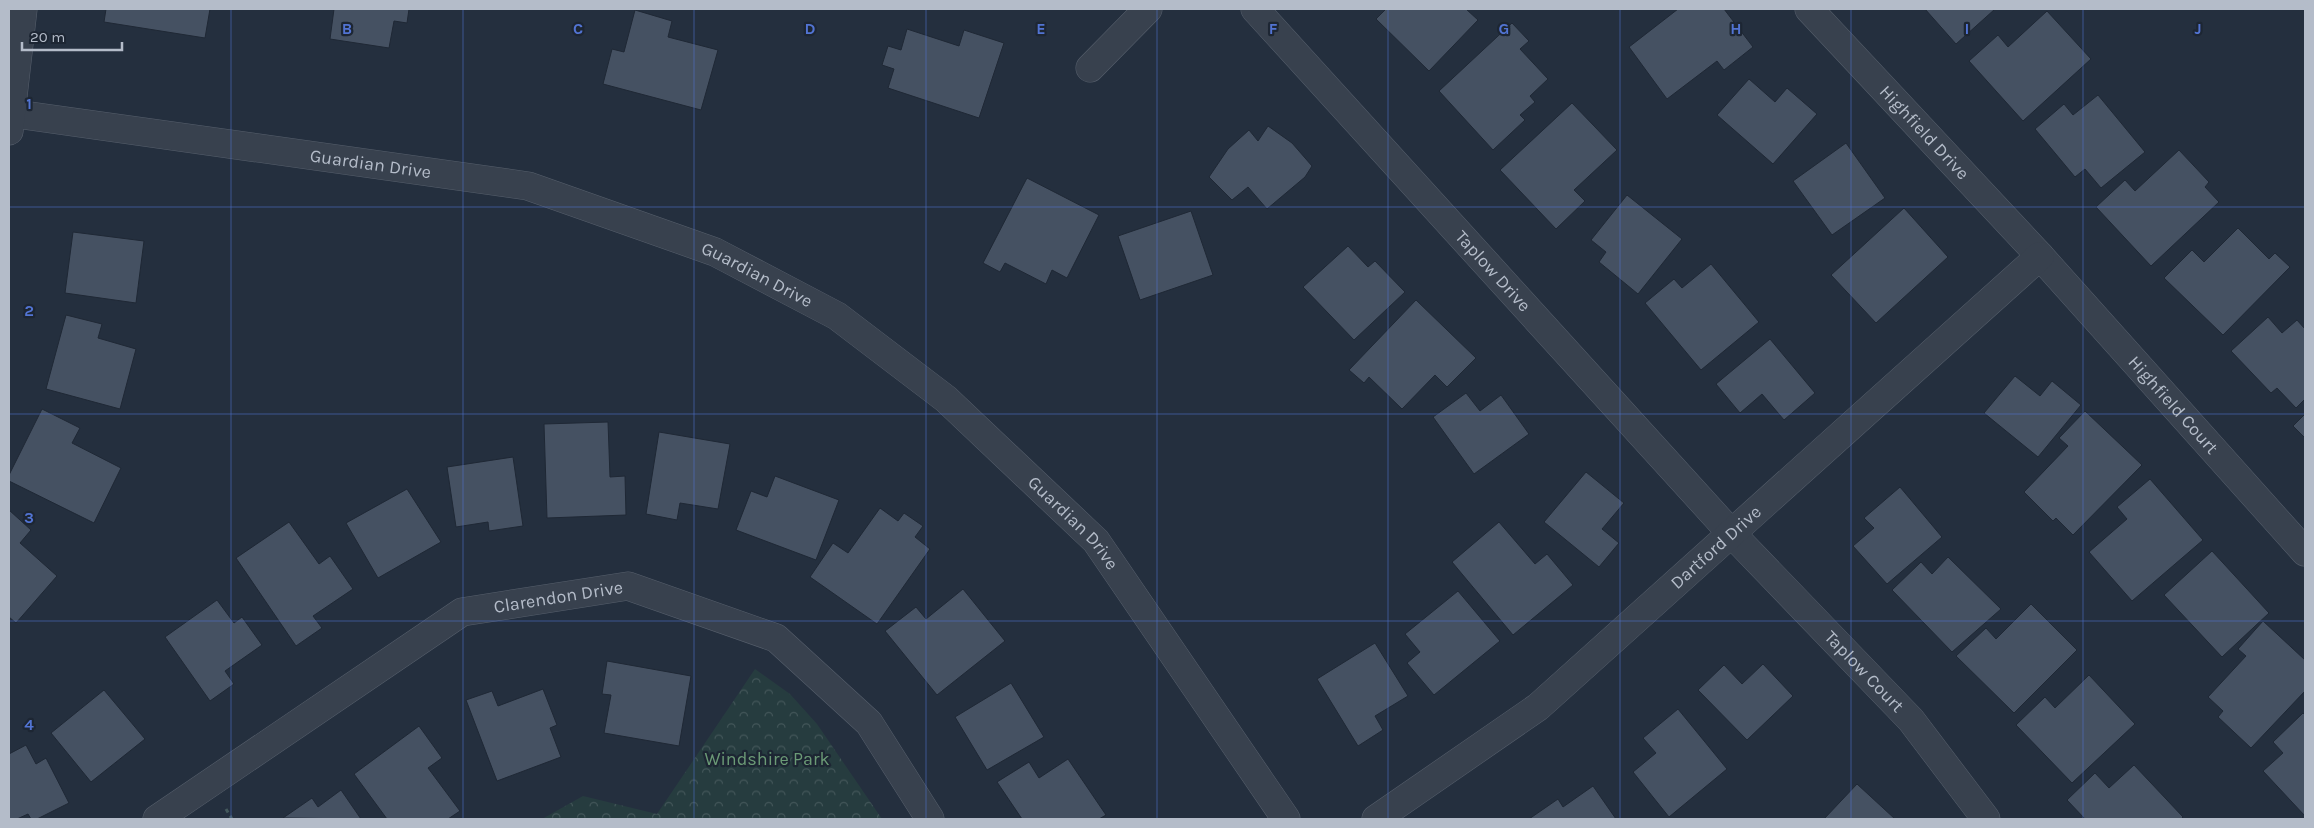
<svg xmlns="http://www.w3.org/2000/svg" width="2314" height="828" viewBox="0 0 2314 828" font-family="Karla,sans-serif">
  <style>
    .forest { fill: url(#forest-crowns) }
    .building { fill: #455162; stroke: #1f2835 }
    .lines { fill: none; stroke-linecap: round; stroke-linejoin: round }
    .street-casing { stroke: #565f6c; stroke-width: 29 }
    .path { stroke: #44595c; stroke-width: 3; stroke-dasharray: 4 4; stroke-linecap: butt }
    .street { stroke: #38414e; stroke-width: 28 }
    .grid { fill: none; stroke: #5274d3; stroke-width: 1; stroke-opacity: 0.55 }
    .labels { text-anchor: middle; stroke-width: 4.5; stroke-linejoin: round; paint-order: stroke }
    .street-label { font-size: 18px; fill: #b4bcc9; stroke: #1d2633 }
    .park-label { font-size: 18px; fill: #6b9a76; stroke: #1d2633 }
    .grid-label { font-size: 16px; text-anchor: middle; font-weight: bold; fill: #5274d3; stroke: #1d2633; stroke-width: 4.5; stroke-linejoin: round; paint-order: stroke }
  </style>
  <defs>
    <pattern id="forest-crowns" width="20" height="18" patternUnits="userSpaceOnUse" patternTransform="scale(1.25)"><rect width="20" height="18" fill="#263c3f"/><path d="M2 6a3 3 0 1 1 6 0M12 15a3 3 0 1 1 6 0" fill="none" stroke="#435659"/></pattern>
  </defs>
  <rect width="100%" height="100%" fill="#242f3e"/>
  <!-- forest -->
  <path class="forest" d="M755 669 790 694 817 724 882 819H542L583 796 657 814Z"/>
  <!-- building -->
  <g class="building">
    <path d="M106 9H210L205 38 104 22Z"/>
    <path d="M334 9H409L407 23 394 21 389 48 330 39Z"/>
    <path d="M1386 9H1466L1478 20 1429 71 1376 19Z"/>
    <path d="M1678 9H1724L1753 47 1724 70 1717 61 1667 99 1629 47Z"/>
    <path d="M1925 9H1995L1956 44Z"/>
    <path d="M635 10 672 21 668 37 718 50 701 110 603 84 612 49 624 52Z"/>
    <path d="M2047 11 2091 59 2023 121 1969 61 1998 35 2008 47Z"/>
    <path d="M1512 23 1529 41 1520 49 1548 79 1530 96 1535 102 1520 115 1525 120 1493 150 1439 91Z"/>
    <path d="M907 29 959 46 964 30 1004 43 979 118 888 88 894 69 882 65 888 46 901 50Z"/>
    <path d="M1749 79 1775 102 1787 88 1817 114 1773 164 1717 115Z"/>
    <path d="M2098 95 2145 152 2101 188 2085 169 2075 177 2035 129 2064 104 2073 115Z"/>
    <path d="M1572 103 1617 150 1574 190 1585 201 1556 229 1500 170Z"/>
    <path d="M1268 126 1292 143 1312 166 1305 177 1267 209 1248 187 1232 200 1209 177 1228 149 1249 130 1258 141Z"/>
    <path d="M1846 143 1885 198 1832 235 1793 181Z"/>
    <path d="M2179 150 2209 182 2205 187 2219 202 2151 266 2096 207 2125 180 2135 191Z"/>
    <path d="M1027 178 1099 215 1067 278 1052 270 1046 284 1005 263 1000 272 983 263Z"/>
    <path d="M1627 195 1682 239 1638 294 1599 262 1606 252 1591 240Z"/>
    <path d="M1904 208 1948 257 1876 323 1831 275Z"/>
    <path d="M1191 211 1213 275 1140 300 1118 236Z"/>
    <path d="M2238 228 2269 259 2275 253 2290 267 2223 335 2164 278 2192 250 2204 262Z"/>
    <path d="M73 232 144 241 136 303 65 293Z"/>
    <path d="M1348 246 1368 267 1375 261 1405 292 1354 340 1303 287Z"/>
    <path d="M1711 264 1759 322 1701 370 1645 303 1674 279 1682 288Z"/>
    <path d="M1416 300 1476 358 1447 387 1435 375 1402 409 1369 377 1364 383 1349 370Z"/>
    <path d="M66 315 102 324 98 338 136 349 120 409 46 389Z"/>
    <path d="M2268 317 2282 333 2297 320 2305 329V399L2296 408 2277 388 2271 393 2231 351Z"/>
    <path d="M1770 339 1815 393 1784 420 1762 394 1740 413 1716 384Z"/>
    <path d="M2015 376 2040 396 2052 381 2081 405 2038 457 1984 413Z"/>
    <path d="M1466 393 1480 411 1501 395 1529 434 1474 474 1433 417Z"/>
    <path d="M42 409 80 428 72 443 121 468 94 523 9 481V475Z"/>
    <path d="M2085 411 2142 465 2073 535 2056 518 2053 521 2024 492 2068 446 2059 438Z"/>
    <path d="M2305 414V438L2293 426Z"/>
    <path d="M608 422 610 477 625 476 626 515 547 518 544 424Z"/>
    <path d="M659 432 730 444 718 509 680 503 677 520 646 514Z"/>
    <path d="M513 457 523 526 489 531 488 522 456 527 447 467Z"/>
    <path d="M1586 472 1624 503 1602 529 1619 543 1599 567 1544 522Z"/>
    <path d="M775 476 839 500 816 560 736 530 751 491 767 497Z"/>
    <path d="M2150 479 2203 540 2132 601 2089 552 2127 519 2117 507Z"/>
    <path d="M1900 487 1942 537 1887 584 1853 546 1874 528 1864 518Z"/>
    <path d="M407 489 441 542 378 578 346 523Z"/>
    <path d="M880 508 898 521 904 513 923 526 915 537 930 549 877 624 810 577 833 543 848 553Z"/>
    <path d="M9 510 31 530 20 543 57 576 16 623 9 617Z"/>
    <path d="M289 522 319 564 330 556 353 589 313 616 322 628 296 646 236 558Z"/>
    <path d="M1499 522 1535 564 1547 554 1573 585 1513 635 1452 562Z"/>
    <path d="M2212 551 2269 613 2222 657 2164 595Z"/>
    <path d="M1948 557 2001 609 1952 652 1892 590 1921 562 1932 574Z"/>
    <path d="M963 589 1005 641 937 695 885 631 916 607 926 619Z"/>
    <path d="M1458 591 1500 641 1434 695 1407 663 1420 652 1405 634Z"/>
    <path d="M217 600 234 623 242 617 262 645 225 671 234 684 210 701 165 637Z"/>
    <path d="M2031 604 2077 650 2014 713 1956 656 1986 628 1996 639Z"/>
    <path d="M2263 621 2305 660V691L2251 748 2218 717 2223 711 2208 697 2246 656 2238 649Z"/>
    <path d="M1375 643 1408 696 1375 716 1383 730 1358 746 1317 679Z"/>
    <path d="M607 661 691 676 679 746 604 733 611 695 602 694Z"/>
    <path d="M1763 664 1793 696 1747 740 1698 690 1724 665 1742 684Z"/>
    <path d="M2089 675 2135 724 2072 783 2016 725 2045 697 2055 708Z"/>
    <path d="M1011 683 1044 737 987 770 955 717Z"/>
    <path d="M543 689 557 725 550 728 561 757 497 781 466 700 492 691 498 706Z"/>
    <path d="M104 690 145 739 91 782 51 733Z"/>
    <path d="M1678 709 1727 769 1669 817 1633 772 1656 753 1643 738Z"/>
    <path d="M2303 713 2305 715V816L2263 771 2283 753 2273 742Z"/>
    <path d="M419 726 442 758 428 768 460 811 448 819H387L354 774Z"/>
    <path d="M26 745 36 764 46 758 69 803 37 819H31L28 814 17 819H9V754Z"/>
    <path d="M1068 759 1106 815 1099 819H1022L997 782 1029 762 1039 778Z"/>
    <path d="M2134 765 2183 817 2181 819H2085L2067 800 2095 773 2109 788Z"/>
    <path d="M1857 784 1895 819H1824Z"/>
    <path d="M1593 786 1616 819H1529L1558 799 1563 807Z"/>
    <path d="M341 790 361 819 283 818 312 798 318 807Z"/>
  </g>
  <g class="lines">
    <defs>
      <g id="street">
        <path id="s1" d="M1255 9 1732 534 1911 720 1986 819"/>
        <path id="s2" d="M1809 9 2040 256 2305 552"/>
        <path d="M1090 68 1148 9"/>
        <path id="s3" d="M9 113 528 186 715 252 837 316 946 399 1096 541 1286 819"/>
        <path d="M9 131 23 9"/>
        <path id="s4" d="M157 819 462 612 628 586 776 638 869 723 930 819"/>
        <path id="s5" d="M1376 819 1538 707 2040 256"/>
      </g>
    </defs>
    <!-- street casing -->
    <use href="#street" class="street-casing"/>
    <!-- path -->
    <path class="path" d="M226 809 232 819"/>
    <!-- street -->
    <use href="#street" class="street"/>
  </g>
  <!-- grid -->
  <path class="grid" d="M231 9V819M463 9V819M694 9V819M926 9V819M1157 9V819M1388 9V819M1620 9V819M1851 9V819M2083 9V819M9 207H2305M9 414H2305M9 621H2305"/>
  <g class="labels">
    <!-- street labels -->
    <g class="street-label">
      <text dy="6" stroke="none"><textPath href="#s2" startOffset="169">Highfield Drive</textPath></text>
      <text dy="6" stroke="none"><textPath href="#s3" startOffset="365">Guardian Drive</textPath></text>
      <text dy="6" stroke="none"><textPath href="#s1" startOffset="354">Taplow Drive</textPath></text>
      <text dy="6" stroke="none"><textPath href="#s3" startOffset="770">Guardian Drive</textPath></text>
      <text dy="6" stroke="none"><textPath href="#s2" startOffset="538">Highfield Court</textPath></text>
      <text dy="6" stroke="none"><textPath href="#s3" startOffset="1175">Guardian Drive</textPath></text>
      <text dy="6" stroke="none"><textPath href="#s5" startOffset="436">Dartford Drive</textPath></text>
      <text dy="6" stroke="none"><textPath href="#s4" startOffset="466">Clarendon Drive</textPath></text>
      <text dy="6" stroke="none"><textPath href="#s1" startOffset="900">Taplow Court</textPath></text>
    </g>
    <!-- park labels -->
    <g class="park-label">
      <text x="767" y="765">Windshire Park</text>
    </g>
  </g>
  <g class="grid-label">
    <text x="347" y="34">B</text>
    <text x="578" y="34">C</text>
    <text x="810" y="34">D</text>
    <text x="1041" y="34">E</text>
    <text x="1273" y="34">F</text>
    <text x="1504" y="34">G</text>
    <text x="1736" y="34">H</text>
    <text x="1967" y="34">I</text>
    <text x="2198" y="34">J</text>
    <text x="29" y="109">1</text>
    <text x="29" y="316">2</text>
    <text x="29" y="523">3</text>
    <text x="29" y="730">4</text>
  </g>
  <!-- border -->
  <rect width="2314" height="828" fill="none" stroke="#b4bcc9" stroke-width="20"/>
  <!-- scale -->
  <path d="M22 42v8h100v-8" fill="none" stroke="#b4bcc9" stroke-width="2.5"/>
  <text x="30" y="42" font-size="15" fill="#b4bcc9" stroke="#1d2633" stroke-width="4" paint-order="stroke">20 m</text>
</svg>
